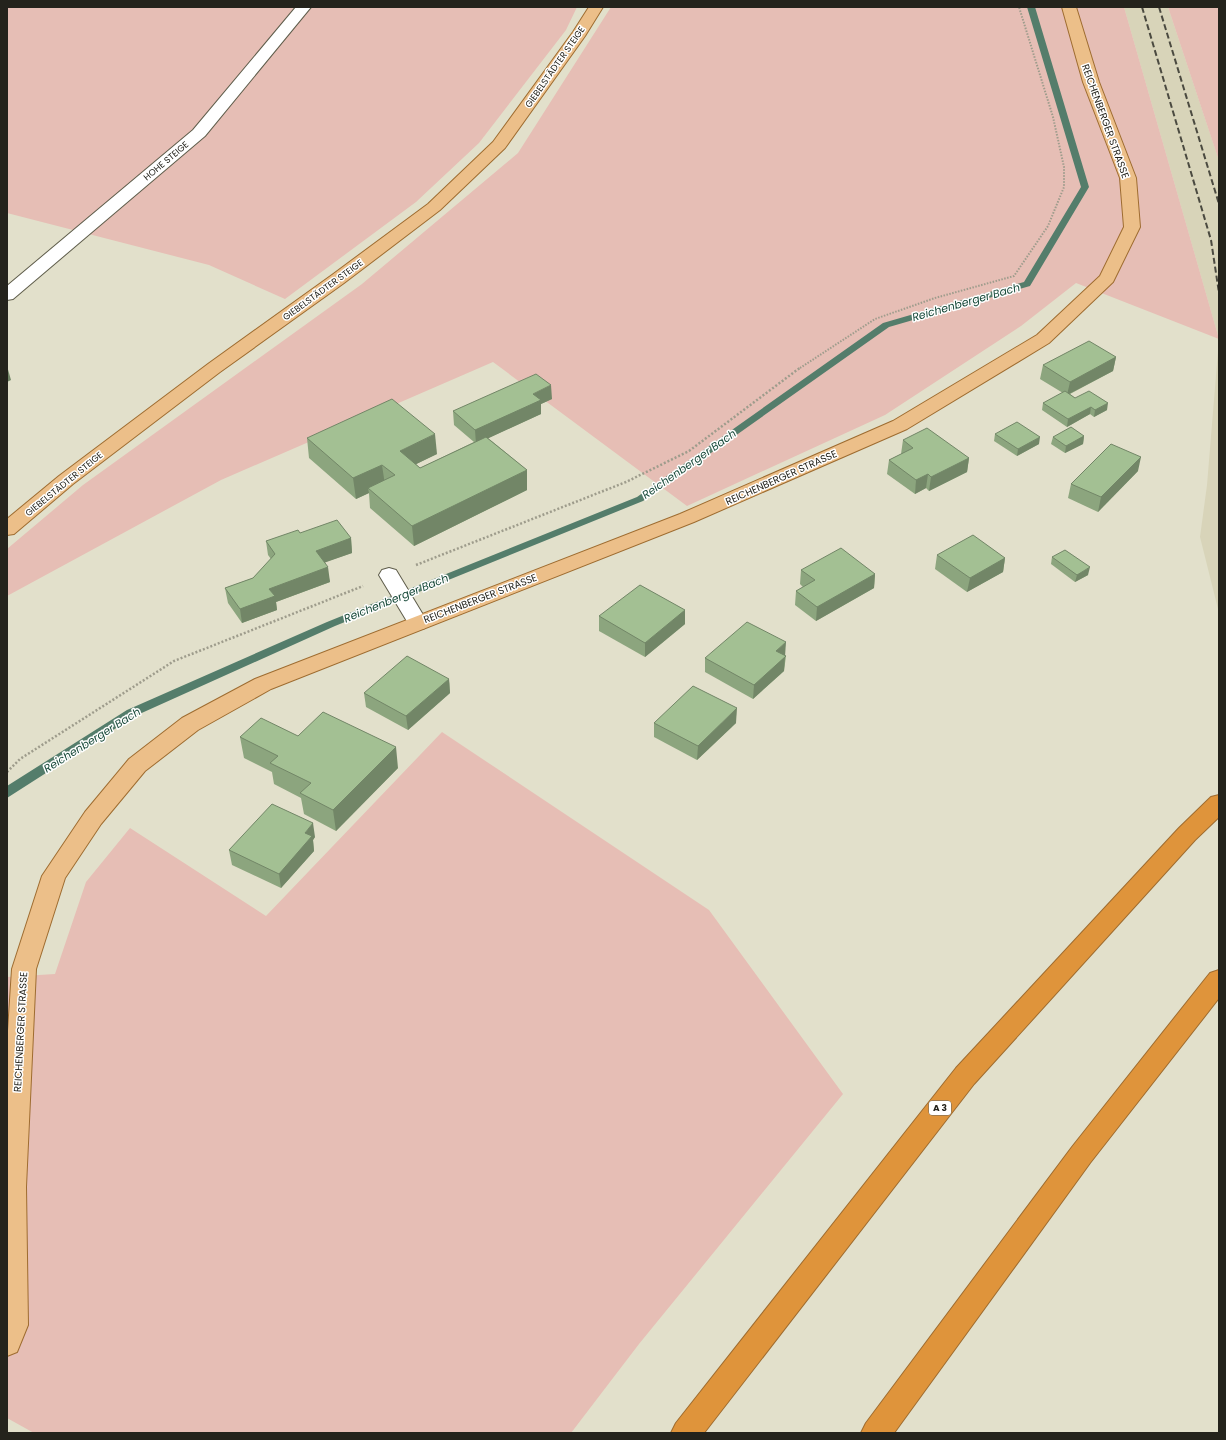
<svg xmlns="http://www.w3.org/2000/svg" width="1226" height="1440" viewBox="0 0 1226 1440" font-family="Poppins,sans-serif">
<rect width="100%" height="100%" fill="#e2e0cb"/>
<polygon fill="#d8d4b9" points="1124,7 1168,7 1219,161 1219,613 1200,537 1207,485 1219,339"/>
<g fill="#e6beb5">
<polygon points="7,7 577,7 566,30 479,143 416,202 285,299 209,265 7,213"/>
<polygon points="611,7 1124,7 1219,339 1076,283 1021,326 885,415 687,506 493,362 221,480 7,596 7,549 83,485 362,284 518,153"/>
<polygon points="1168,7 1219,7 1219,161"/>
<polygon points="442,732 709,910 843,1094 639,1344 571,1433 34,1433 7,1418 7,977 55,974 86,882 130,828 266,916"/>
</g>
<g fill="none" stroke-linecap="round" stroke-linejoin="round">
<polygon fill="#547d6b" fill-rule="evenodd" points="1027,7 1035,7 1089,187 1030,286 889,327 643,501 335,626 135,716 7,798 7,786 127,710 327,622 637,497 883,323 1024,282 1081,187"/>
<defs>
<g id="minor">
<polygon points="296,7 311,7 205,136 13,299 7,300 7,286 193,130"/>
<polygon points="389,568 396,570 399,575 428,623 425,628 418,630 411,628 408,623 379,575 382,570"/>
</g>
<g id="major">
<polygon points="589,7 603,7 585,36 505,148 440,210 344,283 220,372 73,484 14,534 7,535 7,519 59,476 208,364 332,275 428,204 493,142 573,32"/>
<polygon points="1062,7 1076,7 1099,82 1136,178 1140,227 1113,282 1049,343 907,429 694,522 271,689 198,730 145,771 101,824 65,878 36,969 26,1187 28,1325 17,1352 7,1356 7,1046 12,969 42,876 85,812 129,759 182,718 255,679 680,514 893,421 1037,335 1100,276 1124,227 1120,178 1083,82"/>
</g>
<g id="highway">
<polygon points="1219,795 1219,817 1195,840 974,1084 704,1433 671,1433 676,1423 956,1068 1179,828 1211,797"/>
<polygon points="1219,970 1219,998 1090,1163 894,1433 861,1433 866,1423 1072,1147 1210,973"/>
</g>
</defs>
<use href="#minor" stroke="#5f5d4b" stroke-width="2"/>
<use href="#major" stroke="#9e6c30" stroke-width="2"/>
<use href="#highway" stroke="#9e6c30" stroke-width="2"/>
<polyline stroke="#9e9c8c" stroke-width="2" stroke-dasharray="1.5 1.5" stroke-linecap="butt" points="800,368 875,319 935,298 1014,276 1048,226 1064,187 1064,167 1053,117 1019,7"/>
<g stroke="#9e9c8c" stroke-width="2.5" stroke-dasharray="2 2" stroke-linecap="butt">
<polyline points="416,565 626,482 689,451 801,367"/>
<polyline points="7,772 20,759 174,661 363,586"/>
</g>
<use href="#minor" fill="#fff" fill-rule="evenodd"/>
<use href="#major" fill="#ecbf89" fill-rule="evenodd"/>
<use href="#highway" fill="#df943b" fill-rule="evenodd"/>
<g stroke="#4b4a40" stroke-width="2" stroke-dasharray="6 3" stroke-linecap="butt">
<polyline points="1142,7 1211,240 1219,293"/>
<polyline points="1159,7 1219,204"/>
</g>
</g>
<g fill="#8ca57e">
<polygon points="1116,357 1113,371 1070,394 1075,398 1107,410 1094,417 1090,414 1067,427 1042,410 1043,403 1063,393 1040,379 1043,365"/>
<polygon points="552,399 541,404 541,414 488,438 527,470 527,490 414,546 370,508 369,493 356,499 309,458 307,438 437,454 416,464 420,468 474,442 454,425 453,411"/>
<polygon points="995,434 1039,444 1017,456 994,441"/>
<polygon points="1084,436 1083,444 1065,453 1051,444 1053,437"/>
<polygon points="903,440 969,458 967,472 929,491 926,488 915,494 887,474 889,460 901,454"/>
<polygon points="1138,471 1098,512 1068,498 1071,484"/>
<polygon points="300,533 351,538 352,553 325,562 330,582 276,602 277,610 242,623 228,603 225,588 253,578 271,559 268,555 266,541"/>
<polygon points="937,555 1005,558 1003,572 967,592 935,569"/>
<polygon points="1052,557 1088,575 1075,582 1051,564"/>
<polygon points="801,570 875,574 874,588 816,621 795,605 796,591 803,587 800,584"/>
<polygon points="685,610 685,624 645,657 599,631 599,616"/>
<polygon points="785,656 786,656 784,671 753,699 705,672 705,658"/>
<polygon points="449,679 450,693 408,730 366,707 364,693"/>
<polygon points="654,723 736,723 697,760 654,737"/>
<polygon points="298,736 398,768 336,831 304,814 301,798 274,784 272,772 244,758 240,737"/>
<polygon points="315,837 313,840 314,851 281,888 232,865 229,850"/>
</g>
<g fill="#728667">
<polygon points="1116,357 1113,371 1067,395 1070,382"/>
<polygon points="7,366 11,380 7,382"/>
<polygon points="551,385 552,399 541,404 541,414 476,444 475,430 533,394"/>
<polygon points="1108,403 1107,410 1094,417 1095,410"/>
<polygon points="1091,407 1090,414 1067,427 1068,419"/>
<polygon points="435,434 437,454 402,471 400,451"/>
<polygon points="1084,436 1083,444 1065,453 1066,446"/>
<polygon points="1040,437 1039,444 1017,456 1018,449"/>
<polygon points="1141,457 1138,471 1098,512 1101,497"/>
<polygon points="969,458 967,472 929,491 931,477"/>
<polygon points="382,465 385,485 368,488 369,493 356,499 353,478"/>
<polygon points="527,470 527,490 414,546 412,526"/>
<polygon points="928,474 926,488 915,494 916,480"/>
<polygon points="351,538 352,553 318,565 316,551"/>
<polygon points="1005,558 1003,572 967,592 970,578"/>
<polygon points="328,567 330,582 276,602 277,610 242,623 240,609 269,589"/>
<polygon points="1090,567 1088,575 1075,582 1077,575"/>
<polygon points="875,574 874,588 816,621 817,607"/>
<polygon points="685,610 685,624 645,657 645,643"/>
<polygon points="786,642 784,671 753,699 754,685 776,651"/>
<polygon points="449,679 450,693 408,730 406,716"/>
<polygon points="737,708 736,723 697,760 698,746"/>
<polygon points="396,747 398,768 336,831 333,810"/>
<polygon points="313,823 315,837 313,840 314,851 281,888 279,874 305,833"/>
</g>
<g fill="#a3c093" stroke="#728667">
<polygon points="1089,341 1116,357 1070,382 1043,365"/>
<polygon points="536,374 551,385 533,394 541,400 475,430 453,411"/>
<polygon points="1065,391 1075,398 1089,391 1108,403 1095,410 1091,407 1068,419 1043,403"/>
<polygon points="392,399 435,434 400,451 420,468 486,437 527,470 412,526 368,488 395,475 382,465 353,478 307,438"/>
<polygon points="1017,422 1040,437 1018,449 995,434"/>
<polygon points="1071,427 1084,436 1066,446 1053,437"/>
<polygon points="927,428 969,458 931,477 928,474 916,480 889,460 913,448 903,440"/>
<polygon points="1111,444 1141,457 1101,497 1071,484"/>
<polygon points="337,520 351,538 316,551 328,567 269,589 275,596 240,609 225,588 253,578 275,554 266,541 298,530 300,533"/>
<polygon points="973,535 1005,558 970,578 937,555"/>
<polygon points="841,548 875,574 817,607 796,591 815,580 801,570"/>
<polygon points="1065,550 1090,567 1077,575 1052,557"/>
<polygon points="640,585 685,610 645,643 599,616"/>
<polygon points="747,622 786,642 776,651 786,656 754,685 705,658"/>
<polygon points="407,656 449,679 406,716 364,693"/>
<polygon points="693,686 737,708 698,746 654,723"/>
<polygon points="323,712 396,747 333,810 300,793 311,783 270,763 278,756 240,737 261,718 298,736"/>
<polygon points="272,804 313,823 305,833 312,836 279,874 229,850"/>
</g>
<g text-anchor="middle" stroke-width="3" stroke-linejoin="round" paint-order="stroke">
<g font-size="9" fill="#24231c" stroke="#fff">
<text transform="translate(555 67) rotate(-55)" y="3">GIEBELSTÄDTER STEIGE</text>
<text transform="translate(166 161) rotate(-40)" y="3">HOHE STEIGE</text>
<text transform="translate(323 290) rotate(-36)" y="3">GIEBELSTÄDTER STEIGE</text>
<text transform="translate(64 484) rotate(-39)" y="3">GIEBELSTÄDTER STEIGE</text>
</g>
<rect fill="#fff" stroke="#666560" stroke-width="1" x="929" y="1101" width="22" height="14" rx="3"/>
<g font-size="9" font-weight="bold" fill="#24231c">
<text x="940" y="1111">A 3</text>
</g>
<g font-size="10" fill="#24231c" stroke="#fff">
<text transform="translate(1106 121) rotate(70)" y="4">REICHENBERGER STRASSE</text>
<text transform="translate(781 477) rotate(-24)" y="4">REICHENBERGER STRASSE</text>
<text transform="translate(480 598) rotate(-21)" y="4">REICHENBERGER STRASSE</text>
<text transform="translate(20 1032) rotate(-87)" y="4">REICHENBERGER STRASSE</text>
</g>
<g font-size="11" font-style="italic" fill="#184a3a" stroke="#fff">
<text transform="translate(966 302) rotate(-16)" y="4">Reichenberger Bach</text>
<text transform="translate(689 464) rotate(-35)" y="4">Reichenberger Bach</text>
<text transform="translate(396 598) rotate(-22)" y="4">Reichenberger Bach</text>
<text transform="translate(92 740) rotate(-32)" y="4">Reichenberger Bach</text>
</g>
</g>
<rect width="1226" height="1440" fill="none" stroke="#24231c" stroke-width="16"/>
</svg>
